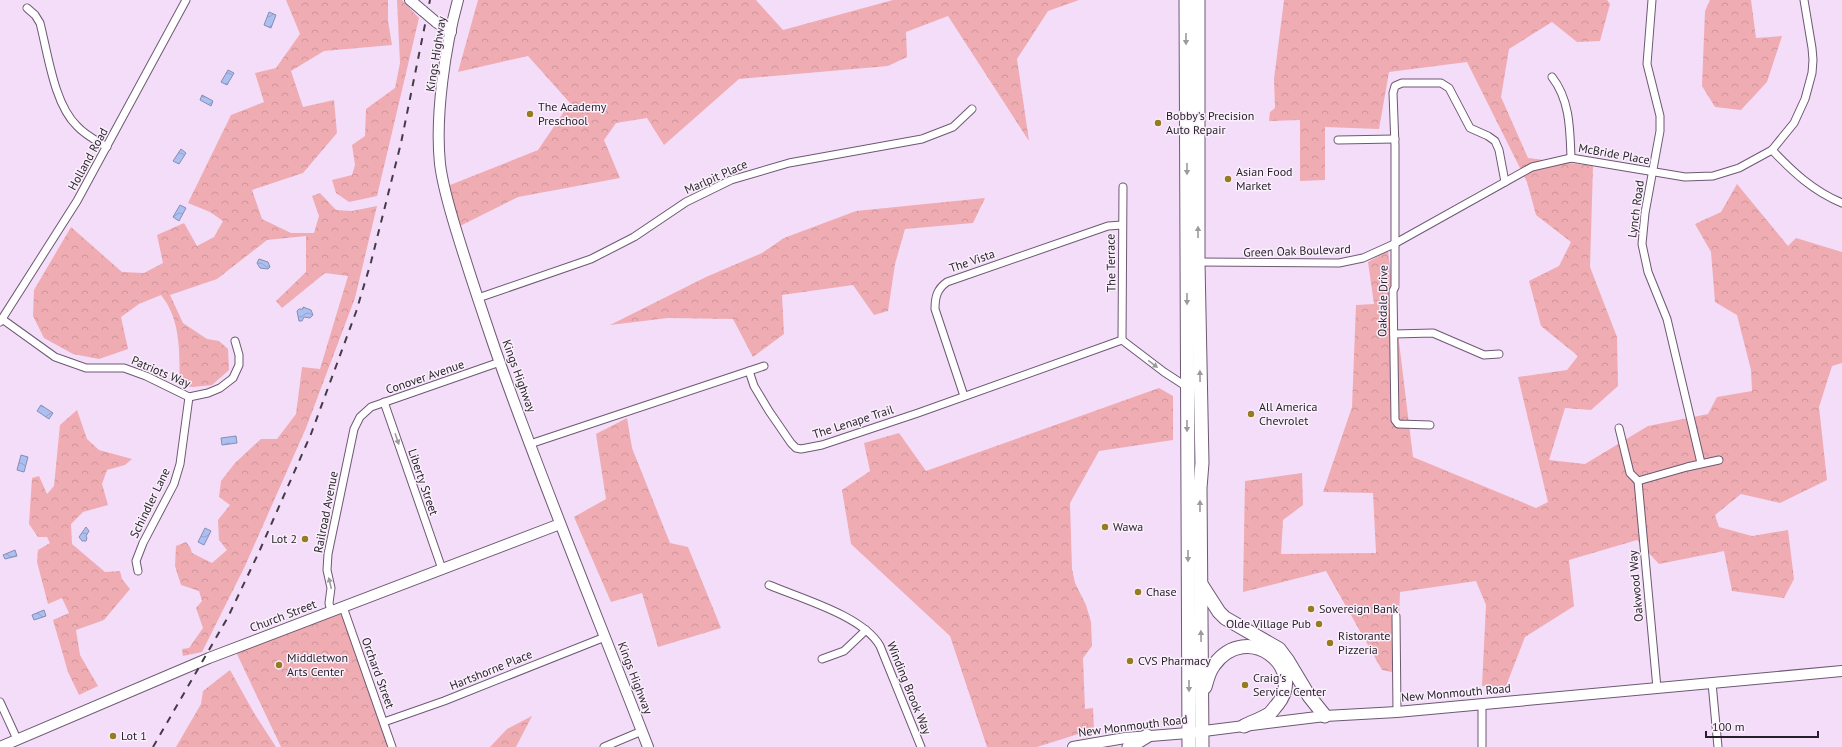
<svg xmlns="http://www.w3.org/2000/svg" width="1842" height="747" viewBox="0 0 1842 747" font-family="'PT Sans',sans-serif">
<defs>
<pattern id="forest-crowns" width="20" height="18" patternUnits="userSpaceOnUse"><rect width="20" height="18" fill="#efacb3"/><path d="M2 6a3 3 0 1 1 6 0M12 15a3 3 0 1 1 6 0" fill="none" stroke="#cd949a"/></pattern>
<pattern id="water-waves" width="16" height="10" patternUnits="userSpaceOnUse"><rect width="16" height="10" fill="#acbff0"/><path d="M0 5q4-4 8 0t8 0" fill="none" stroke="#94a4ce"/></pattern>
</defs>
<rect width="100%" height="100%" fill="#f4ddf9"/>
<g fill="url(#forest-crowns)">
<path d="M286,0H388V21L392,45L324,51L291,71L303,107L334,100L337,133L303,173L252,190L262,219L291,233H314L319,216L312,196L320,193L336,210L352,211L377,206L355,298L306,428L245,566L202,652L183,656L182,649L189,648L203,628L196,608L202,601L199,591L181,585L175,566L176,546L186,542L190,547L192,553L212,563L227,550L219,540L218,520L230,505L219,497L221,481L235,463L261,439H277L296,414L302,367L320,369L348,276L325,273L282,308L276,301L306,272V236L267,240L217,279L170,295L183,323L207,339L219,341L228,349L229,370L212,385L193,387L180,386C179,355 182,321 161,295L139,304L121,317L128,349L99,359L73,354L44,338L33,316L34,290L71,227L122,272L144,273L163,263L157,235L184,223L197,246L214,237L223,221L210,212L188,203L231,115L264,102L255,73L276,68L300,34Z"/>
<polygon points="397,0 402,0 419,18 377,196 349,202 336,193 332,180 352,175 355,165 352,145 365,136 366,109 395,88 400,63"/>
<polygon points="478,0 756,0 783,30 893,0 1079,0 1048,11 1017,59 1029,141 948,16 906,32 907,57 888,66 739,79 664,145 647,118 616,123 604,140 620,178 518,197 456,228 445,187 538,150 570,103 528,56 458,72"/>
<polygon points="1284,0 1607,0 1610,4 1600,41 1577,42 1552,22 1509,49 1501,97 1528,158 1593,166 1590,267 1617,337 1618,386 1591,410 1565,408 1549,460 1585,464 1648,426 1708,414 1717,397 1752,391 1751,370 1737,315 1715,302 1711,252 1695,224 1721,212 1737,184 1788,246 1796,238 1842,252 1842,363 1832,366 1819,407 1827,480 1780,503 1741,494 1715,515 1719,527 1752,536 1788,530 1794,579 1784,598 1732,591 1724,551 1659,564 1637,540 1569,560 1574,606 1525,637 1506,686 1482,686 1486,605 1476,581 1400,592 1397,673 1382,670 1326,571 1243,592 1245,481 1302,473 1303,505 1283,520 1281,554 1376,553 1373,493 1323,492 1352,407 1356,305 1374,304 1368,262 1388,251 1413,457 1536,508 1548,502 1518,377 1567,370 1578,356 1541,326 1529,281 1559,266 1571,242 1536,215 1527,182 1467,62 1389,72 1379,129 1325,127 1325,180 1300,181 1300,120 1269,121 1270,112 1275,108 1274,79"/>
<polygon points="1710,0 1751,0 1756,38 1782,36 1767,82 1741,110 1715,107 1702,86 1705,11"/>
<polygon points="985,198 973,223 905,229 895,264 888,311 874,315 853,285 782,295 784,334 753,357 733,319 668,318 610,325 706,277 762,253 784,238 856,211"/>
<polygon points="1159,388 1173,396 1173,440 1099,451 1070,503 1072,569 1075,583 1086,605 1091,622 1092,646 1083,658 1085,709 1093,708 1094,729 1037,747 987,747 950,636 851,544 842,490 870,471 864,443 899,433 926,471"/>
<polygon points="77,410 87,439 99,450 132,459 125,465 107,470 102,484 108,505 83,512 71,524 72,544 105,572 120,571 122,579 130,589 104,620 76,630 80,655 98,686 79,695 68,672 53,620 69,613 62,598 48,604 37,562 38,550 50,543 47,537 38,537 29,524 32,478 39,476 47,494 54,486 60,425"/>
<polygon points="627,418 632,448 670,543 688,547 721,628 658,647 642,593 611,602 574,517 606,499 596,434"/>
<polygon points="340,608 392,747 281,747 236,652"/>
<polygon points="230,670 254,713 276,747 176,747 201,704 203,691"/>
<polygon points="532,716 516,747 490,747 507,729"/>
</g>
<g fill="url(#water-waves)" stroke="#848fb4">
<polygon points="269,12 276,15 271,28 264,25"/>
<polygon points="228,70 234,73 227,85 221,82"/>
<polygon points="202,95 213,101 211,106 200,100"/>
<polygon points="181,149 186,153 179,164 173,161"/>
<polygon points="180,205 186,208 179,221 173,217"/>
<polygon points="259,259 268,262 270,267 268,269 260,268 257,263"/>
<polygon points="303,307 311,310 313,315 310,318 304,317 302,321 299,321 297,311 299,309 303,309"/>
<polygon points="41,405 53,413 49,419 37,411"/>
<polygon points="236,436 237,443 222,445 221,438"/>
<polygon points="21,455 28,457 24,472 17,470"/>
<polygon points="86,527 89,531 86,536 87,538 86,541 82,541 79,537"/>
<polygon points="205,528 211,531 204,545 198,542"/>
<polygon points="15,550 17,556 5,559 3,555"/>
<polygon points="44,610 46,616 34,620 32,615"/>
</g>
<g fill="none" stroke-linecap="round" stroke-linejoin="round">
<defs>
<g id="street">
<polyline points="1652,0 1647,64 1660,116 1660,131 1645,213 1642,244 1648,272 1667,319 1701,463"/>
<path d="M27,8L35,15L40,23C48,54 54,104 77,126C85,135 97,141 107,147"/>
<path d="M1552,77C1570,100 1570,129 1571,158"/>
<polyline points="1338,140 1395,139"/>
<path d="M1772,150C1793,172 1813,191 1842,203"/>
<polyline points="1198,262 1339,263 1363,258 1394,244 1532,167 1571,158 1685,177 1713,176 1739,168 1772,150 1794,123 1805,99 1812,73 1813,60 1812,48 1804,0"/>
<polyline points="478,298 591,259 634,237 686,202 731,180 789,163 922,139 953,127 972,109"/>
<polyline points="2,319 55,357 86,368 124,368 146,376 189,397 208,393 220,388 233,378 239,365 239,355 235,341"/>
<polyline points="0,322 77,201 186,0"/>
<polyline points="1394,334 1433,333 1484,355 1499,354"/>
<polyline points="1122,340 1123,187"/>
<polyline points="1122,340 1164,372 1187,387"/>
<polyline points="749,371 754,386 769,411 791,443 796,448 801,449 822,445 918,413 1122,340"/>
<path d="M964,396L935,309C935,297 937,289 947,282L1108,226L1122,225"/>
<polyline points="384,402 442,569"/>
<polyline points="1430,425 1398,424 1395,420 1393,291 1395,287 1395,146 1393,93 1395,86 1402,83 1441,83 1449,88 1470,128 1488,136 1495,141 1499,150 1505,182"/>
<polyline points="1619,428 1630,473 1638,481"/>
<polyline points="530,444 764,366"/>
<polyline points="1638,481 1657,688"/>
<polyline points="1638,481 1687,467 1719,460"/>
<polyline points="138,571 136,561 143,543 174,484 180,464 189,397"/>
<path d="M769,585C802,599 863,616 880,646L921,747"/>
<polyline points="343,607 392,747"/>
<polyline points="331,612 329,603 331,588 327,570 328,554 354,429 360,417 371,407 500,362"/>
<polyline points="1396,616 1397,712"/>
<polyline points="822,659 844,651 866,630"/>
<polyline points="1712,683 1718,747"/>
<polyline points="0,702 17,739"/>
<polyline points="1482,703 1482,747"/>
<polyline points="384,722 444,701 605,637"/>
<polyline points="604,747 642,731"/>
</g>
<g id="secondary">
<polyline points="410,0 423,11"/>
<path d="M458,0C445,47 435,116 440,164C443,188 450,210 457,233C469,272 482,311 495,349C542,483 597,615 648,747"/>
<polyline points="436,22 451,32"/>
<polyline points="0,747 209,658 560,524"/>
<polyline points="1073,747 1125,738 1188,733 1325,716 1397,712 1842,671"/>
</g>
<g id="highway">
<polyline points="1186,0 1189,747"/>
<polyline points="1198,0 1198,262 1202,463 1200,488 1202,747"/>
<polyline points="1201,584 1219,612 1225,618 1279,649 1288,661 1309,696 1325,716"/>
<path d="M1205,687C1207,680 1209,671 1214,665C1247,620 1308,667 1277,705C1274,708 1272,712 1269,714C1261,719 1252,722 1244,726"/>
<polyline points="1129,747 1147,736"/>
</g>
</defs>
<use href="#street" stroke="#6d5972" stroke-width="9"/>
<use href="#secondary" stroke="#6d5972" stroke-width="12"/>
<use href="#highway" stroke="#6d5972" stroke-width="15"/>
<use href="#street" stroke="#fff" stroke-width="7"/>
<use href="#secondary" stroke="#fff" stroke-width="10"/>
<use href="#highway" stroke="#fff" stroke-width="13"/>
<polyline stroke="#453a47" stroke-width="2" stroke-dasharray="7 7" stroke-linecap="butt" points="153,747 228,617 259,552 311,434 356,312 371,262 401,143 430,0"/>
<defs>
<polyline id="secondary-bridge" points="423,11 436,22"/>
</defs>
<use href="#secondary-bridge" stroke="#6d5972" stroke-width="12" stroke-linecap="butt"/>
<use href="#secondary-bridge" stroke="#fff" stroke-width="10"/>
</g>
<defs><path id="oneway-solid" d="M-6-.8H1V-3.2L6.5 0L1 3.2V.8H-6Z"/></defs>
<g fill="#9d9a9e">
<use href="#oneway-solid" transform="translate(1186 39) rotate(90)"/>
<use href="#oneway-solid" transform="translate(1187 169) rotate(90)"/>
<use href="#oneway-solid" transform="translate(1198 232) rotate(-90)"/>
<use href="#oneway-solid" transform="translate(1187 299) rotate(90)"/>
<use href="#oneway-solid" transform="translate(1153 364) rotate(37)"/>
<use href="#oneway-solid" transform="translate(1200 376) rotate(-91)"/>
<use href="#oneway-solid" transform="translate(1187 426) rotate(90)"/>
<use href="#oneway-solid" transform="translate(397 439) rotate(71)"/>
<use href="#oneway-solid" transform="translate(1200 506) rotate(-90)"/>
<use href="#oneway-solid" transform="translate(1188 556) rotate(90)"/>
<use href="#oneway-solid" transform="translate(330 583) rotate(-103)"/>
<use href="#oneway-solid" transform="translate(1201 636) rotate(-91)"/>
<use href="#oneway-solid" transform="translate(1189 686) rotate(90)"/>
</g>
<g fill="#967b23" stroke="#f9f0fb" stroke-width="1.5">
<circle cx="530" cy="114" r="4"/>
<circle cx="1158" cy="123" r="4"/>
<circle cx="1228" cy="179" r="4"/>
<circle cx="1251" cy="414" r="4"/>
<circle cx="1105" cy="527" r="4"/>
<circle cx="305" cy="539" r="4"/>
<circle cx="1138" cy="592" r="4"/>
<circle cx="1311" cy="609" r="4"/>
<circle cx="1319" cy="624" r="4"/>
<circle cx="1330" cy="643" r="4"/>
<circle cx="1130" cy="661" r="4"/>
<circle cx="279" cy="665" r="4"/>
<circle cx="1245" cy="685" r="4"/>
<circle cx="113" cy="736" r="4"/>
</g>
<g text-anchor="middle" stroke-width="3" stroke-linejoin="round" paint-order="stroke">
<g font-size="12" fill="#261e28" stroke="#f9f0fb">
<text transform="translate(436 54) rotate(-81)" y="4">Kings Highway</text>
<text transform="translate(1614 154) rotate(10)" y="4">McBride Place</text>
<text transform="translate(88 159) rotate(-61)" y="4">Holland Road</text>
<text transform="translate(716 177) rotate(-24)" y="4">Marlpit Place</text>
<text transform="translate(1636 209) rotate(-82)" y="4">Lynch Road</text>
<text transform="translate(1297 251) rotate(-2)" y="4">Green Oak Boulevard</text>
<text transform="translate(972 261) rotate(-19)" y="4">The Vista</text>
<text transform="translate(1111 263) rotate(-91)" y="4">The Terrace</text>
<text transform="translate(1383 301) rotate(-89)" y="4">Oakdale Drive</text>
<text transform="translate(161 372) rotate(23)" y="4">Patriots Way</text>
<text transform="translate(519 376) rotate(70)" y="4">Kings Highway</text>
<text transform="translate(425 377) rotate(-19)" y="4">Conover Avenue</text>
<text transform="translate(853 422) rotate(-18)" y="4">The Lenape Trail</text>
<text transform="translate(423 482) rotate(71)" y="4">Liberty Street</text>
<text transform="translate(150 503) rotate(-64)" y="4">Schindler Lane</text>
<text transform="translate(326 512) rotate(-79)" y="4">Railroad Avenue</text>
<text transform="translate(1636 586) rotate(-95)" y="4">Oakwood Way</text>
<text transform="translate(283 616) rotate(-21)" y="4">Church Street</text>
<text transform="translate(491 670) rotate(-22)" y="4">Hartshorne Place</text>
<text transform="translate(378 673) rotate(70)" y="4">Orchard Street</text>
<text transform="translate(635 678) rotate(69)" y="4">Kings Highway</text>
<text transform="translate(909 688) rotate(68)" y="4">Winding Brook Way</text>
<text transform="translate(1456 693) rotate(-5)" y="4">New Monmouth Road</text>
<text transform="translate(1133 726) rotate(-7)" y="4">New Monmouth Road</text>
</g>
<g font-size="12" fill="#261e28" stroke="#f9f0fb" text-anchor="start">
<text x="538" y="111">The Academy<tspan x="538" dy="14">Preschool</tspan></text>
<text x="1166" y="120">Bobby's Precision<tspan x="1166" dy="14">Auto Repair</tspan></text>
<text x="1236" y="176">Asian Food<tspan x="1236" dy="14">Market</tspan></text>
<text x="1259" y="411">All America<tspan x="1259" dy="14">Chevrolet</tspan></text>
<text x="1113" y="531">Wawa</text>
<text x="297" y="543" text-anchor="end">Lot 2</text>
<text x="1146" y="596">Chase</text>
<text x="1319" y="613">Sovereign Bank</text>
<text x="1311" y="628" text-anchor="end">Olde Village Pub</text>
<text x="1338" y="640">Ristorante<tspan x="1338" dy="14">Pizzeria</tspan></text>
<text x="287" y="662">Middletwon<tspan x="287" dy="14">Arts Center</tspan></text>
<text x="1138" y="665">CVS Pharmacy</text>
<text x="1253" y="682">Craig's<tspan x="1253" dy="14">Service Center</tspan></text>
<text x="121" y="740">Lot 1</text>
</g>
</g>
<path d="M1706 731v6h112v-6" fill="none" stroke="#261e28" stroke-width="2"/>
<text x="1712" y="731" font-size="12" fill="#261e28" stroke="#f9f0fb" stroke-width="3" paint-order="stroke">100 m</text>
</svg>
